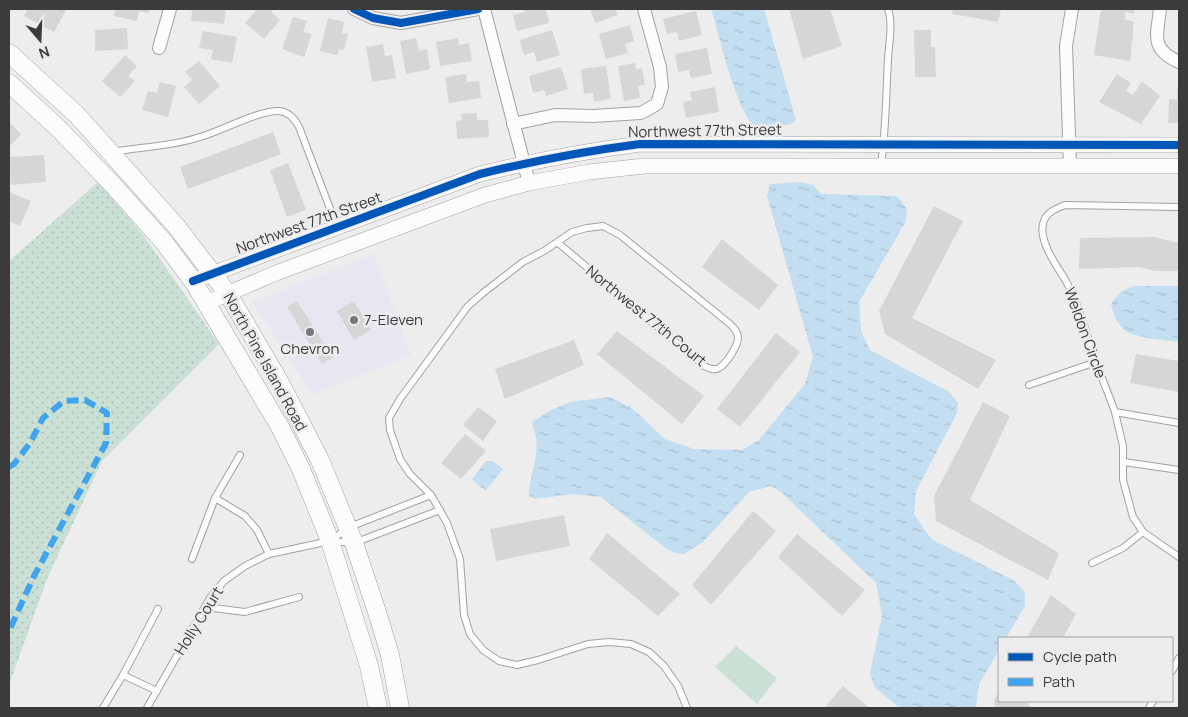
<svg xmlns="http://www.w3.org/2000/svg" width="1188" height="717" viewBox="0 0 1188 717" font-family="Manrope,sans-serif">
<defs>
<pattern id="grass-dots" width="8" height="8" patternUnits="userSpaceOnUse" patternTransform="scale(1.25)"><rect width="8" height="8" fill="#cbe0d5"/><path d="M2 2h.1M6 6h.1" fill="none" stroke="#afc1b8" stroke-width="1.8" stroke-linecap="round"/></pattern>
<pattern id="water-ripples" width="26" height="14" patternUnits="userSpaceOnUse" patternTransform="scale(1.25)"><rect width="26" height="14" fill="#c2def0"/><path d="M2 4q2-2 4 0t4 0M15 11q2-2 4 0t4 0" fill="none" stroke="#a8bfcf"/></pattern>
</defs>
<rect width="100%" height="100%" fill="#ededed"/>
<polygon fill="#e9e5f1" points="374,253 411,355 313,395 252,302"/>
<polygon fill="url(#grass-dots)" points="98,182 144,236 219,344 102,461 47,579 9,685 9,261"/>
<polygon fill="#cbe0d5" points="736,646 777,678 757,704 715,667"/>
<g fill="url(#water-ripples)">
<path d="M711,9H764L796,120L790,125L755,127C735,109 720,37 711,9Z"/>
<path d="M799,182L813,185L821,194L897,196L907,209L905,223L859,302L861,331L870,350L949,392L958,403L957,413L916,491L914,514L931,539L1013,580L1025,592V606L1006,638H999V650L979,684L976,708H900L875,688L870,674L882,615L876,583L781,492L771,486L749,492L703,542L684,554L674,553L664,547L601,497L572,494L535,499L529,496C529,477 539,458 536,438C536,433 533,428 532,422L551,410L570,402L610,397L632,408L665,439L694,449L742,450L759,440L805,384L813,357L767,196L770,184Z"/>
<path d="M1133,286H1179V342C1167,340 1137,338 1127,332C1118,326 1113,314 1111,304L1120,292Z"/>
<polygon points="486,461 493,461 503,469 485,491 472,479"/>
</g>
<g fill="#d6d6d7">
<polygon points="28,9 63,9 66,10 54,32 24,16"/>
<polygon points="115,9 150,9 148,13 139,11 137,21 114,16"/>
<polygon points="192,9 226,9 224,24 191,21"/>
<polygon points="257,9 274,9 271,12 280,20 264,39 245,23"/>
<polygon points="524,9 546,9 549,23 517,31 513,15 525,12"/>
<polygon points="590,9 615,9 618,15 595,23"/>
<polygon points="789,9 830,9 842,46 803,59"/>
<polygon points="953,9 1001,9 998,22 952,14"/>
<polygon points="1101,9 1135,9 1134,14 1125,12 1125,19 1134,22 1130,61 1094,55"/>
<polygon points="696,11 702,35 679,41 677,32 667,34 663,19"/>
<polygon points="293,17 307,21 303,32 312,34 304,57 282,49"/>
<polygon points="328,18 344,22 342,33 348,34 344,50 339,49 337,55 320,51"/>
<polygon points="630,25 634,41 625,44 628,53 606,59 599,34"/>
<polygon points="127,28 128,49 95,51 95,30"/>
<polygon points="552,30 560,55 537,62 534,52 524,55 520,40"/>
<polygon points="914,30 931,30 931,47 935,47 936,77 915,77"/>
<polygon points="203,31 237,37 232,63 211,59 213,50 199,48"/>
<polygon points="416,38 419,51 427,49 430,69 406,74 400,41"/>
<polygon points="458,38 459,45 469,43 472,61 440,66 436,42"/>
<polygon points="383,44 385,56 392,55 396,78 372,82 366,47"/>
<polygon points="707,48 712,74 691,78 689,70 678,72 675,54"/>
<polygon points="125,55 137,66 128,76 135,81 120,97 102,81"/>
<polygon points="199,61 220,86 199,104 184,87 192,80 185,72"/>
<polygon points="635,63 636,69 642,68 645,85 638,86 640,98 624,101 618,66"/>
<polygon points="606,66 611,99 594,102 593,93 584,94 581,69"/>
<polygon points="561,67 568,89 546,96 544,90 533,93 529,76"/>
<polygon points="466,74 467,82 479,81 481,98 449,103 445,77"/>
<polygon points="1117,74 1131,83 1126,91 1133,95 1142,81 1160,96 1141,124 1099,102"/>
<polygon points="160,82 176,86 168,117 142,110 148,91 157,93"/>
<polygon points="715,87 719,112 686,118 683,102 692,100 690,92"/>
<polygon points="1177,89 1179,89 1179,123 1168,123 1169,99 1177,100"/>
<polygon points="477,113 477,120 488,120 489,137 457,139 456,121 462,120 461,114"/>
<polygon points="9,122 21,134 9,147"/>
<polygon points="273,132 281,154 188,189 180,167"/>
<polygon points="44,155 46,182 11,185 9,157"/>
<polygon points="288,163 306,210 287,217 270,170"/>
<polygon points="9,192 31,201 20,226 9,221"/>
<polygon points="934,206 963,221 912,318 996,360 978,389 885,334 879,311"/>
<polygon points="1155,237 1173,242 1179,242 1179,271 1155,271 1139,267 1079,269 1080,238"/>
<polygon points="722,239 778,285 759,310 702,267"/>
<polygon points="297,301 333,358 322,364 287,307"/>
<polygon points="354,301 371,330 354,340 337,311"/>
<polygon points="617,331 704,396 682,424 597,354"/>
<polygon points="776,333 800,352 740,427 717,409"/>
<polygon points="574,340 584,365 505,399 495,369"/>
<polygon points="1136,354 1179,361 1179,392 1130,383"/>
<polygon points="983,402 1010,416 970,500 1059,553 1048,580 936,521 934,496"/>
<polygon points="478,407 497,421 483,441 463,425"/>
<polygon points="465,434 486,451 461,479 441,463"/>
<polygon points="753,511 776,531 711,605 692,585"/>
<polygon points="564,515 570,546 496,561 490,529"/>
<polygon points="607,533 680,594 658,616 589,559"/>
<polygon points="797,534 865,590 842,616 778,557"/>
<polygon points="1051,595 1076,614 1063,638 1027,638"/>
<polygon points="843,686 870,708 829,708 826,706"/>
<polygon points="999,690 999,701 1030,701 1028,705 1034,708 995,708 994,701"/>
</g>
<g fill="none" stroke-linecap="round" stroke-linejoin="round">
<defs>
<g id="service">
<path d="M112,152C142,147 174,146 203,136C223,130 260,110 279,111C289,112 295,119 299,127L337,227"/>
<path d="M881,165C886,130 886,95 888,59C889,43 893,24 888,9"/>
<path d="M1179,207L1065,205C1055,209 1045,213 1043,224C1039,240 1055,264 1063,276C1079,303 1086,333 1096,362C1102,379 1109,395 1115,412L1179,423"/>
<path d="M557,242L704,366C709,368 714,371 719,368C726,364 738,346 738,338C738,332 734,328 730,324L620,235L603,226L587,228L572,232L544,251L523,262L483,293L468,306L400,399L389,418L390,430L400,459L410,474L431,495L447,523L460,559L464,615L470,634L483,650L499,661L517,665L538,660L588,644L609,642L631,644L649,652L664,666L678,686L687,708"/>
<polyline points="1029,385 1096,362"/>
<polyline points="1115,412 1123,446 1123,480 1133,517 1143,532 1179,557"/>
<polyline points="1124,462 1179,470"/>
<polyline points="215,498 240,455"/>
<polyline points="332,540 347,528 431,495"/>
<polyline points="192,559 215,498 245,516 257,530 269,554"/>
<polyline points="1092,563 1123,548 1143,532"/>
<polyline points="205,607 245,612 299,597"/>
<polyline points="1172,671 1179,658"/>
<polyline points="123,675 158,609"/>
<polyline points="103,708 123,675 157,691"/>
<polyline points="147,708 210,598 224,581 245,566 269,554 330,541 354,543 440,510"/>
<polyline points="1149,708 1153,701"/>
</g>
<g id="minor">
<polyline points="354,9 373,18 401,23 478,9"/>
<polyline points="484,9 529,183"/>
<path d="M1160,9C1157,36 1150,49 1179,62"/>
<polyline points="159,48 170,9"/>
<polyline points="513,124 555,115 593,116 641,113 657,104 662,87 660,67 644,9"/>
<polyline points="1070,166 1066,46 1072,9"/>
</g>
<g id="tertiary">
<path d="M193,281L480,174C533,161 586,151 640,144L1179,145"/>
<polyline points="206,303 276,273 485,195 529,183 589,172 644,166 1179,166"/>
</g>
<g id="secondary">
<polyline points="9,53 77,115 177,227 228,294 279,381 320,460 354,543 378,615 390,655 400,708"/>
<polyline points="9,83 58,128 113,185 163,241 193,281 280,427 301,469 330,541 369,666 378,708"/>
</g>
</defs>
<use href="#service" stroke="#a2a2a2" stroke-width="8"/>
<use href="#minor" stroke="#a2a2a2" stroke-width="14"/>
<use href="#tertiary" stroke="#a2a2a2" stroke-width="16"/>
<use href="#secondary" stroke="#a2a2a2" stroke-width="19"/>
<use href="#service" stroke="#fcfcfc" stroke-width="6"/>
<use href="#minor" stroke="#fcfcfc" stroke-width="12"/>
<use href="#tertiary" stroke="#fcfcfc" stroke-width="15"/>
<use href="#secondary" stroke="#fcfcfc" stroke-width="18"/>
<polyline stroke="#3fa4ec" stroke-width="6" stroke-dasharray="12 6" stroke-linecap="butt" points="9,467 14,464 30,443 43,418 64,401 85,400 107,413 106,443 34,576 9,631"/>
<defs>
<g id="cycleway">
<polyline points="354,9 373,18 401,23 478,9"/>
<path d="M193,281L480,174C533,161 586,151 640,144L1179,145"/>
</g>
</defs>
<use href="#cycleway" stroke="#ececee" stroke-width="11"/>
<use href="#cycleway" stroke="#0057b8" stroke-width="8"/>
</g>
<g fill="#79797a" stroke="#ececee" stroke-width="2">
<circle cx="354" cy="320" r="5"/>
<circle cx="310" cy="332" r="5"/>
</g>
<g text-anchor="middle" stroke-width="5" stroke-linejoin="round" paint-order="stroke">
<g font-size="15" fill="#3b3b3c" stroke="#ececee">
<text transform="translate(705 131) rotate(-1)" y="5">Northwest 77th Street</text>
<text transform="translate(309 223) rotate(-20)" y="5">Northwest 77th Street</text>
<text transform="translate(646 316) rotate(39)" y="5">Northwest 77th Court</text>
<text transform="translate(1085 333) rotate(70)" y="5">Weldon Circle</text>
<text transform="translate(265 362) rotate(61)" y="5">North Pine Island Road</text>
<text transform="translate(199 621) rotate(-58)" y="5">Holly Court</text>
</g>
<g font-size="15" fill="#3b3b3c" stroke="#ececee" text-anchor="start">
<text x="364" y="325">7-Eleven</text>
<text x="310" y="354" text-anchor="middle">Chevron</text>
</g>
</g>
<rect width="1188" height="717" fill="none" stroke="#3b3b3c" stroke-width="20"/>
<rect x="998" y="637" width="175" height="65" fill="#ececee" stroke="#a5a5a7"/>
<rect x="1008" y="653" width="25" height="8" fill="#0057b8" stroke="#a5a5a7"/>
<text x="1043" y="662" font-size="15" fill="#3b3b3c">Cycle path</text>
<rect x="1008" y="678" width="25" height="8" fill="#3fa4ec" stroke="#a5a5a7"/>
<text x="1043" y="687" font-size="15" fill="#3b3b3c">Path</text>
<g transform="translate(40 40) rotate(161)" stroke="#ececee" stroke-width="4" paint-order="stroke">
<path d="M0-4L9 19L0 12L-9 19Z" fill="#3b3b3c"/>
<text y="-8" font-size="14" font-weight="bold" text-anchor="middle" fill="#3b3b3c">N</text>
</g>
</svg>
